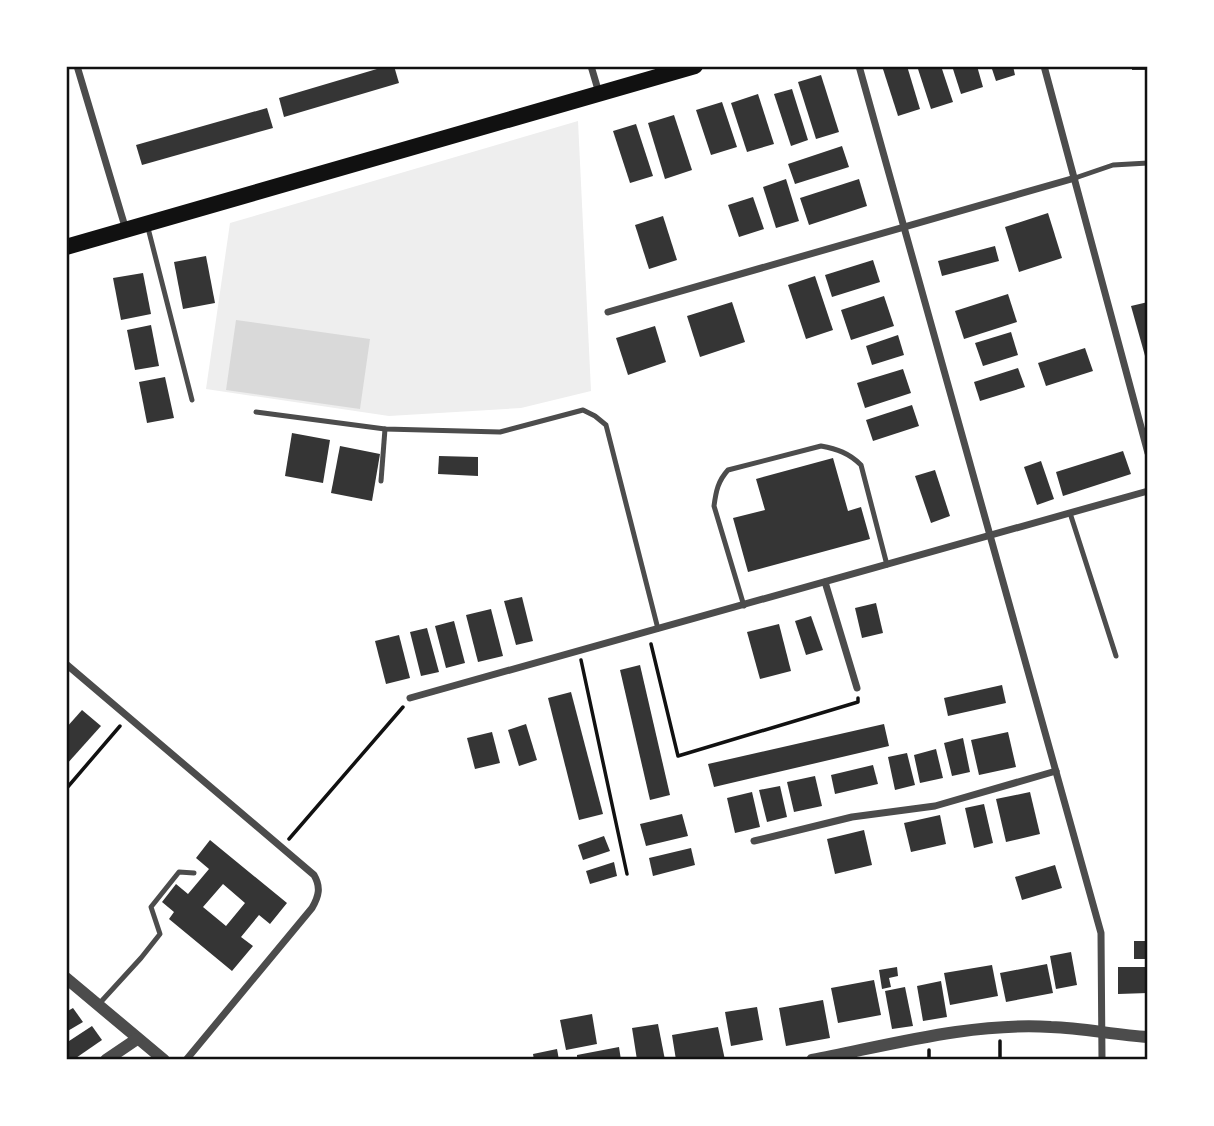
<svg xmlns="http://www.w3.org/2000/svg" width="1214" height="1126" viewBox="0 0 1214 1126" font-family="'PT Sans Narrow',sans-serif">
<rect width="100%" height="100%" fill="#fff"/>
<polygon fill="#eee" points="578,121 591,391 521,408 389,416 206,389 230,223"/>
<polygon fill="#d9d9d9" points="236,320 370,339 360,409 226,390"/>
<g fill="#353535" fill-rule="evenodd">
<polygon points="387,66 394,66 399,83 284,117 279,98"/>
<polygon points="882,66 907,66 920,109 898,116"/>
<polygon points="917,66 941,66 953,102 931,109"/>
<polygon points="952,66 977,66 983,87 961,94"/>
<polygon points="991,66 1013,66 1015,75 996,81"/>
<rect x="1132" y="66" width="16" height="4"/>
<polygon points="821,75 839,132 816,139 798,82"/>
<polygon points="792,89 808,140 791,146 774,94"/>
<polygon points="758,94 774,144 747,152 731,103"/>
<polygon points="722,102 737,147 711,155 696,110"/>
<polygon points="267,108 273,128 142,165 136,145"/>
<polygon points="674,115 692,170 665,179 648,123"/>
<polygon points="636,124 653,176 630,183 613,131"/>
<polygon points="842,146 849,167 795,184 788,164"/>
<polygon points="786,179 799,221 776,228 763,187"/>
<polygon points="859,179 867,206 809,225 800,198"/>
<polygon points="753,197 764,229 739,237 728,205"/>
<polygon points="1048,213 1062,258 1019,272 1005,227"/>
<polygon points="663,216 677,260 649,269 635,225"/>
<polygon points="995,246 999,261 942,276 938,261"/>
<polygon points="206,256 215,303 183,309 174,262"/>
<polygon points="873,260 880,282 832,297 825,275"/>
<polygon points="143,273 151,314 121,320 113,278"/>
<polygon points="815,276 833,330 806,339 788,285"/>
<polygon points="1008,294 1017,322 964,339 955,311"/>
<polygon points="884,296 894,326 851,340 841,310"/>
<polygon points="732,302 745,342 700,357 687,316"/>
<polygon points="1148,302 1148,363 1147,363 1131,306"/>
<polygon points="151,325 159,366 135,370 127,330"/>
<polygon points="655,326 666,362 628,375 616,338"/>
<polygon points="1011,332 1018,355 983,366 975,343"/>
<polygon points="898,335 904,355 872,365 866,346"/>
<polygon points="1085,348 1093,371 1046,386 1038,363"/>
<polygon points="1018,368 1025,387 980,401 974,382"/>
<polygon points="903,369 911,393 865,408 857,383"/>
<polygon points="165,377 174,418 147,423 139,382"/>
<polygon points="912,405 919,426 873,441 866,420"/>
<polygon points="292,433 330,440 323,483 285,476"/>
<polygon points="340,446 380,454 372,501 331,493"/>
<polygon points="1123,451 1131,474 1063,496 1056,472"/>
<polygon points="439,456 478,457 478,476 438,474"/>
<polygon points="833,458 848,511 861,507 870,539 748,572 733,518 765,510 756,479"/>
<polygon points="1041,461 1054,499 1037,505 1024,467"/>
<polygon points="935,470 950,516 931,523 915,476"/>
<polygon points="522,597 533,641 516,645 504,601"/>
<polygon points="876,603 883,633 862,638 855,608"/>
<polygon points="491,609 503,656 478,662 466,615"/>
<polygon points="811,616 823,650 806,655 795,621"/>
<polygon points="454,621 465,663 446,668 435,626"/>
<polygon points="779,624 791,671 760,679 747,632"/>
<polygon points="427,628 439,672 421,676 410,632"/>
<polygon points="399,635 410,678 386,684 375,641"/>
<polygon points="640,665 670,795 650,800 620,670"/>
<polygon points="1002,685 1006,703 948,716 944,698"/>
<polygon points="571,692 603,814 579,820 548,698"/>
<polygon points="82,710 101,726 66,765 66,728"/>
<polygon points="526,724 537,760 519,766 508,730"/>
<polygon points="884,724 889,746 714,787 708,764"/>
<polygon points="492,732 500,763 475,769 467,738"/>
<polygon points="1008,732 1016,767 979,775 971,740"/>
<polygon points="963,738 970,772 952,776 944,743"/>
<polygon points="936,749 943,778 920,783 914,755"/>
<polygon points="907,753 915,785 895,790 888,757"/>
<polygon points="873,765 878,784 835,794 831,775"/>
<polygon points="815,776 822,806 794,812 787,782"/>
<polygon points="780,786 787,817 767,822 759,790"/>
<polygon points="752,792 760,827 735,833 727,798"/>
<polygon points="1030,792 1040,834 1006,842 996,799"/>
<polygon points="984,804 993,843 974,848 965,808"/>
<polygon points="682,814 688,836 646,846 640,824"/>
<polygon points="940,815 946,844 911,852 904,823"/>
<polygon points="864,830 872,865 835,874 827,839"/>
<polygon points="604,836 610,851 583,860 578,845"/>
<path d="M210,840L287,903L270,924L259,915L241,937L253,946L232,971L169,919L174,912L162,902L176,884L188,894L209,869L196,858ZM223,884L245,903L226,926L203,907Z"/>
<polygon points="691,848 695,865 653,876 649,858"/>
<polygon points="614,862 617,876 590,884 586,871"/>
<polygon points="1055,865 1062,888 1022,900 1015,877"/>
<rect x="1134" y="941" width="14" height="18"/>
<polygon points="1071,952 1077,985 1056,989 1050,956"/>
<polygon points="1047,964 1053,993 1006,1002 1000,973"/>
<polygon points="992,965 998,996 950,1005 944,973"/>
<polygon points="897,967 898,976 889,978 891,987 882,989 879,970"/>
<polygon points="1118,967 1148,967 1148,993 1118,994"/>
<polygon points="874,980 881,1015 838,1023 831,988"/>
<polygon points="941,981 947,1017 923,1021 917,986"/>
<polygon points="905,987 913,1026 892,1029 885,991"/>
<polygon points="823,1000 830,1038 786,1046 779,1008"/>
<polygon points="757,1007 763,1040 731,1046 725,1012"/>
<polygon points="73,1008 83,1022 66,1032 66,1012"/>
<polygon points="592,1014 597,1044 566,1050 560,1020"/>
<polygon points="658,1024 665,1060 637,1060 632,1028"/>
<polygon points="92,1026 102,1040 73,1060 66,1060 66,1043"/>
<polygon points="718,1027 725,1060 676,1060 672,1035"/>
<polygon points="619,1047 621,1060 577,1060 577,1055"/>
<polygon points="557,1049 559,1060 534,1060 533,1054"/>
</g>
<g fill="none" stroke-linecap="round" stroke-linejoin="round">
<g stroke="#111" stroke-width="3.5">
<polyline points="651,644 678,756 858,702 858,698"/>
<polyline points="581,660 627,874"/>
<polyline points="66,789 120,726"/>
<polyline points="289,839 403,707"/>
<polyline points="1000,1041 1000,1060"/>
<polyline points="929,1060 929,1050"/>
</g>
<g stroke="#4c4c4c" stroke-width="5">
<polyline points="1075,178 1113,165 1148,163"/>
<polyline points="148,228 192,400"/>
<polyline points="256,412 385,429 500,432 583,410 595,416 606,425 658,629"/>
<polyline points="381,481 385,429"/>
<polyline points="1070,513 1116,656"/>
<path d="M744,606L714,506C716,491 718,481 728,470L821,446C837,449 849,453 861,465L887,565"/>
<polyline points="98,1005 141,958 160,934 151,907 179,872 194,873"/>
</g>
<g stroke="#4c4c4c" stroke-width="7">
<polyline points="77,66 126,230"/>
<polyline points="591,66 599,93"/>
<polyline points="859,66 1101,933 1102,1060"/>
<polyline points="1044,66 1148,453"/>
<polyline points="608,312 1075,178"/>
<polyline points="825,582 857,688"/>
<path d="M66,664L314,875C321,887 319,896 312,908L186,1060"/>
<polyline points="410,698 1148,491"/>
<polyline points="754,841 852,817 935,806 1056,771"/>
</g>
<g stroke="#4c4c4c" stroke-width="12">
<polyline points="66,978 164,1060"/>
<polyline points="106,1060 137,1039"/>
<path d="M812,1060C890,1045 972,1022 1051,1027C1083,1028 1115,1035 1148,1037"/>
</g>
<polyline stroke="#111" stroke-width="16" points="66,247 695,66"/>
</g>
<rect width="1214" height="1126" fill="none" stroke="#ffffff" stroke-width="136"/>
<rect x="68" y="68" width="1078" height="990" fill="none" stroke="#111" stroke-width="2.5"/>
</svg>
